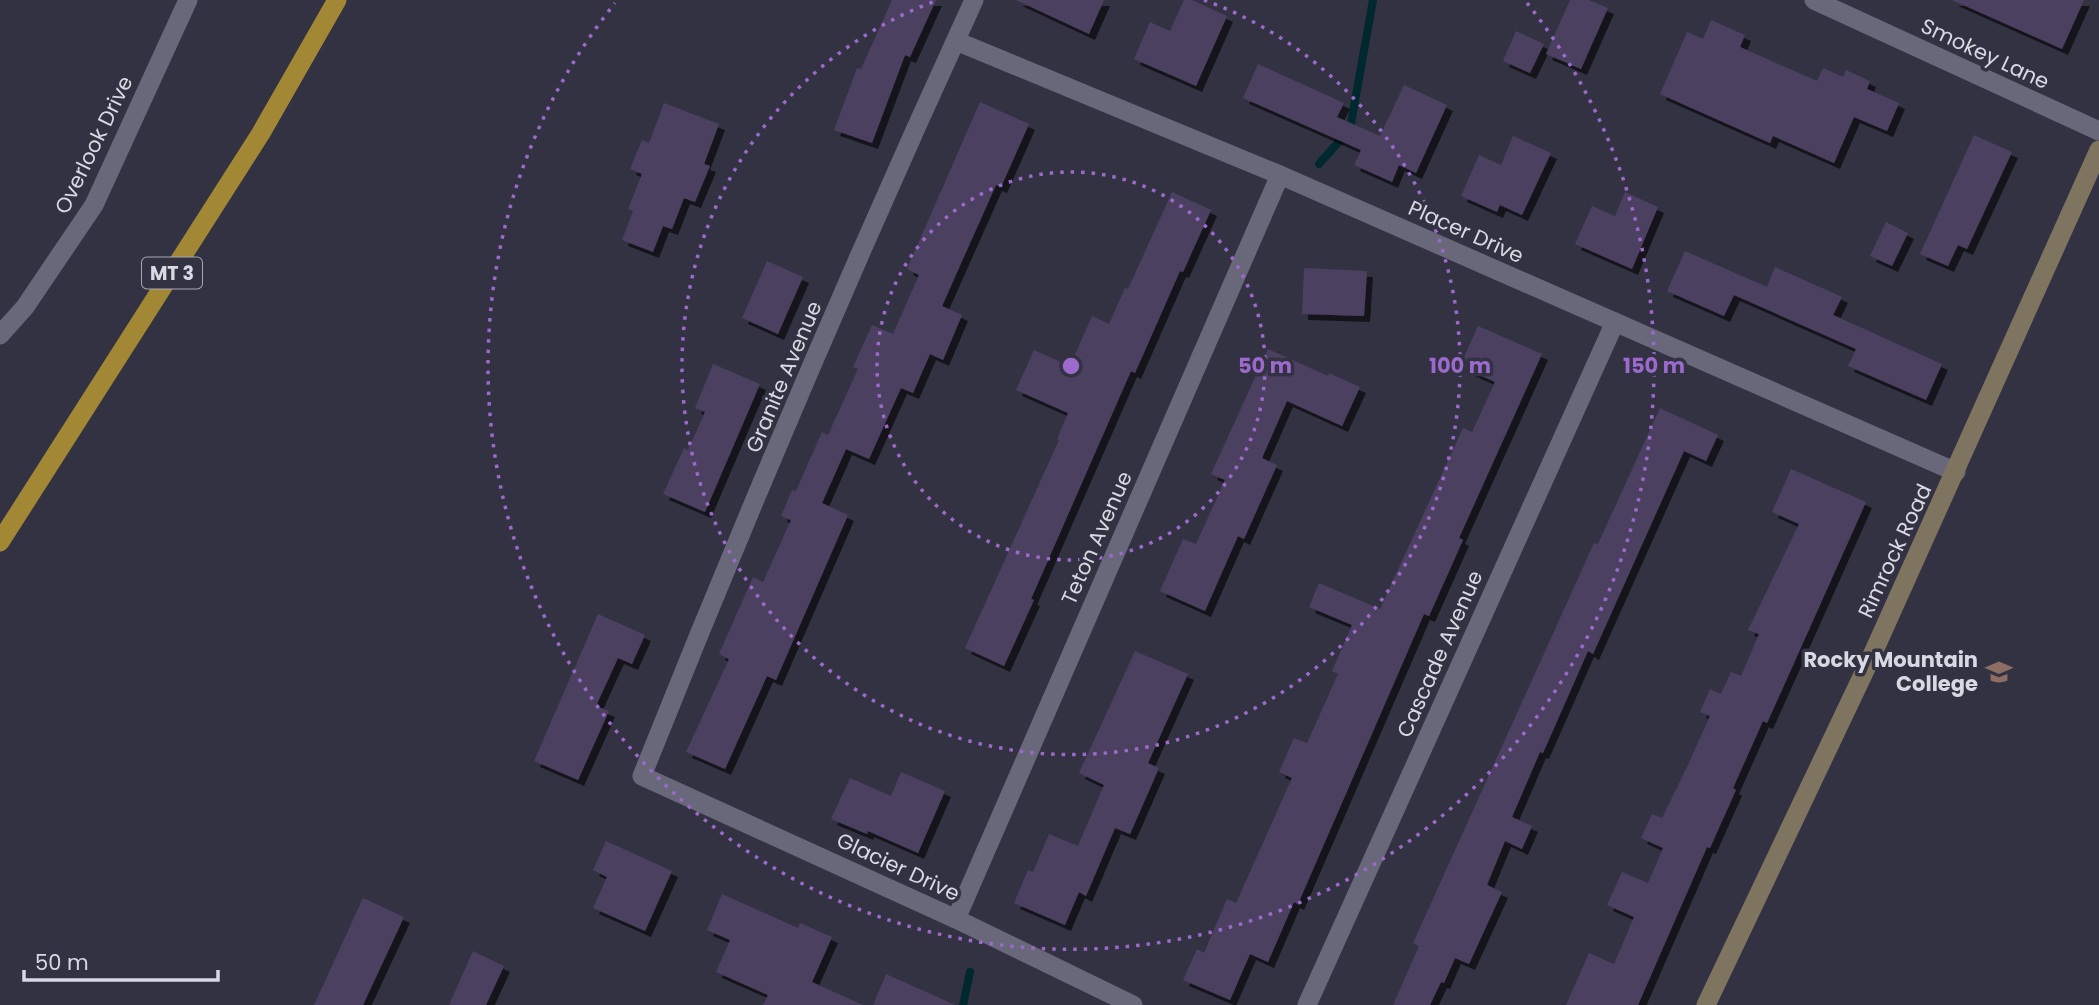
<svg xmlns="http://www.w3.org/2000/svg" width="2099" height="1005" viewBox="0 0 2099 1005" font-family="Poppins,sans-serif">
<defs>
<filter id="shadow"><feDropShadow dx="6" dy="6" stdDeviation="0" flood-color="#0009"/></filter>
</defs>
<rect width="100%" height="100%" fill="#323242"/>
<g fill="none" stroke-linecap="round" stroke-linejoin="round">
<g stroke="#00292f" stroke-width="8">
<polyline points="1319,164 1350,129 1373,0"/>
<polyline points="963,1005 970,972"/>
</g>
</g>
<g fill="#4b4061" filter="url(#shadow)">
<polygon points="892,0 936,0 910,57 905,55 872,143 834,130 857,68 861,69"/>
<polygon points="1016,0 1104,0 1089,34"/>
<polygon points="1184,0 1192,0 1227,16 1196,86 1134,59 1150,22 1170,31"/>
<polygon points="1570,0 1589,0 1608,8 1581,69 1546,54"/>
<polygon points="1952,0 2084,0 2062,49"/>
<polygon points="1711,20 1745,35 1740,47 1817,81 1823,68 1843,77 1846,70 1870,81 1867,89 1899,103 1887,131 1854,117 1834,163 1773,136 1770,143 1660,94 1687,32 1703,39"/>
<polygon points="1516,31 1544,44 1530,73 1503,61"/>
<polygon points="1258,64 1344,103 1337,117 1380,136 1404,85 1447,105 1416,173 1399,165 1392,182 1354,165 1361,150 1243,98"/>
<polygon points="980,102 1029,124 1001,187 996,185 942,306 962,315 943,360 930,354 913,393 901,388 869,459 846,449 822,503 848,515 776,680 767,676 725,769 686,752 729,659 719,654 753,577 763,582 791,520 781,516 792,490 796,491 822,432 828,435 858,369 853,367 872,325 893,334 919,275 907,269"/>
<polygon points="664,103 719,124 704,164 710,166 695,202 684,198 672,229 663,226 653,252 622,240 633,211 628,209 642,174 630,169 642,140 649,143"/>
<polygon points="1974,135 2012,152 1967,249 1958,245 1948,266 1920,254"/>
<polygon points="1513,136 1551,153 1522,215 1500,205 1497,212 1461,196 1479,155 1501,165"/>
<polygon points="1172,192 1211,210 1183,272 1180,271 1135,373 1131,371 1031,599 1034,600 1004,666 965,648 1059,440 1057,439 1068,413 1016,390 1034,350 1070,366 1092,316 1109,324 1125,288 1128,289"/>
<polygon points="1625,192 1658,207 1632,269 1575,244 1592,206 1615,216"/>
<polygon points="1886,222 1908,233 1892,266 1870,256"/>
<polygon points="1685,251 1767,287 1775,267 1842,297 1833,315 1942,364 1926,400 1848,366 1856,349 1734,295 1724,316 1667,291"/>
<polygon points="767,261 803,277 778,334 742,318"/>
<polygon points="1304,268 1367,271 1364,316 1302,314"/>
<polygon points="1478,326 1542,354 1459,538 1463,540 1429,616 1424,614 1298,904 1294,902 1268,962 1250,954 1230,1000 1183,980 1197,949 1204,953 1227,899 1236,903 1292,778 1279,772 1294,738 1307,743 1338,674 1332,671 1352,625 1309,607 1319,583 1380,609 1463,428 1472,432 1495,382 1460,366"/>
<polygon points="1268,349 1328,376 1329,373 1360,387 1342,426 1287,401 1262,458 1277,465 1244,539 1238,536 1205,611 1160,591 1183,539 1196,544 1225,480 1211,474"/>
<polygon points="713,364 760,384 705,512 663,494 684,448 688,450 705,412 695,408"/>
<polygon points="1660,408 1718,435 1706,461 1684,451 1593,654 1588,651 1543,753 1540,752 1512,817 1532,826 1522,849 1505,841 1487,885 1502,892 1469,964 1455,958 1444,983 1441,982 1430,1005 1393,1005 1419,946 1413,943 1594,543 1598,544"/>
<polygon points="1791,469 1866,502 1790,672 1767,723 1763,721 1733,788 1736,790 1710,848 1707,847 1638,1005 1566,1005 1589,953 1614,964 1634,917 1607,905 1622,872 1648,883 1663,848 1641,838 1652,814 1662,818 1687,767 1710,716 1700,712 1710,689 1721,694 1731,672 1741,676 1759,634 1748,630 1799,524 1772,512"/>
<polygon points="598,614 645,635 632,664 618,658 596,706 609,711 578,780 534,761"/>
<polygon points="1135,651 1188,674 1148,763 1159,768 1130,834 1115,828 1086,896 1079,892 1065,925 1014,903 1028,870 1033,872 1049,834 1078,846 1104,785 1079,773"/>
<polygon points="901,772 945,791 918,853 868,831 867,834 831,819 850,778 891,796"/>
<polygon points="606,841 672,871 645,931 593,908 607,877 593,870"/>
<polygon points="722,894 798,928 800,923 832,937 812,982 863,1005 763,1005 768,995 716,972 730,940 707,930"/>
<polygon points="363,898 404,917 363,1005 314,1005"/>
<polygon points="473,951 504,966 486,1005 449,1005"/>
<polygon points="886,974 955,1005 873,1005"/>
</g>
<g fill="none" stroke-linecap="round" stroke-linejoin="round">
<g stroke="#68687a" stroke-width="19">
<path d="M974,0C857,255 746,515 642,776L956,919L1133,1005"/>
<polyline points="1814,0 2099,131"/>
<polyline points="956,41 1280,175 1956,472"/>
<polyline points="0,335 25,307 94,205 188,0"/>
<polyline points="956,919 1280,175"/>
<polyline points="1307,1005 1615,322"/>
</g>
<polyline stroke="#7e7460" stroke-width="19" points="1706,1005 1869,662 2099,150"/>
<polyline stroke="#a28835" stroke-width="19" points="0,542 261,133 337,0"/>
</g>
<g fill="none" stroke="#9c69cc" stroke-width="3.5" stroke-dasharray="3.5 7">
<circle cx="1071" cy="366" r="194"/>
<path d="M1204 0A389 389 0 1 1 938 0"/>
<path d="M1527 3A583 583 0 1 1 615 3"/>
</g>
<defs>
<symbol id="university-bare" viewBox="-9 -9 18 18"><path d="M0-5L7-2L0 1L-7-2ZM-4 1L0 2.5L4 1V4Q0 6-4 4Z" fill="#8d6e63" stroke="#323242" stroke-width="2.5" paint-order="stroke"/></symbol>
</defs>
<g fill-rule="evenodd">
<use href="#university-bare" x="1980" y="653" width="38" height="38"/>
</g>
<g text-anchor="middle" stroke-width="7" stroke-linejoin="round" paint-order="stroke">
<rect fill="#323242" stroke="#a7a7b3" stroke-width="2" x="142" y="257.5" width="60" height="31" rx="5"/>
<g font-size="19" font-weight="bold" fill="#d9d9e3">
<text x="172" y="280">MT 3</text>
</g>
<g font-size="21" fill="#d9d9e3" stroke="#323242">
<text transform="translate(1985 54) rotate(25)" y="7">Smokey Lane</text>
<text transform="translate(94 145) rotate(-64)" y="7">Overlook Drive</text>
<text transform="translate(1466 232) rotate(24)" y="7">Placer Drive</text>
<text transform="translate(784 377) rotate(-67)" y="7">Granite Avenue</text>
<text transform="translate(1097 538) rotate(-66)" y="7">Teton Avenue</text>
<text transform="translate(1895 551) rotate(-65)" y="7">Rimrock Road</text>
<text transform="translate(1440 654) rotate(-66)" y="7">Cascade Avenue</text>
<text transform="translate(898 867) rotate(25)" y="7">Glacier Drive</text>
</g>
<g font-size="21" font-weight="bold" fill="#d9d9e3" stroke="#323242" text-anchor="end">
<text x="1978" y="667">Rocky Mountain<tspan x="1978" dy="24">College</tspan></text>
</g>
</g>
<circle cx="1071" cy="366" r="10" fill="#9c69cc" stroke="#323242" stroke-width="3.5"/>
<g font-size="21" text-anchor="middle" font-weight="bold" fill="#9c69cc" stroke="#323242" stroke-width="7" stroke-linejoin="round" paint-order="stroke">
<text x="1265" y="373">50 m</text>
<text x="1460" y="373">100 m</text>
<text x="1654" y="373">150 m</text>
</g>
<path d="M24 970v10h194v-10" fill="none" stroke="#d9d9e3" stroke-width="3.5"/>
<text x="35" y="970" font-size="21" fill="#d9d9e3" stroke="#323242" stroke-width="5" paint-order="stroke">50 m</text>
</svg>
